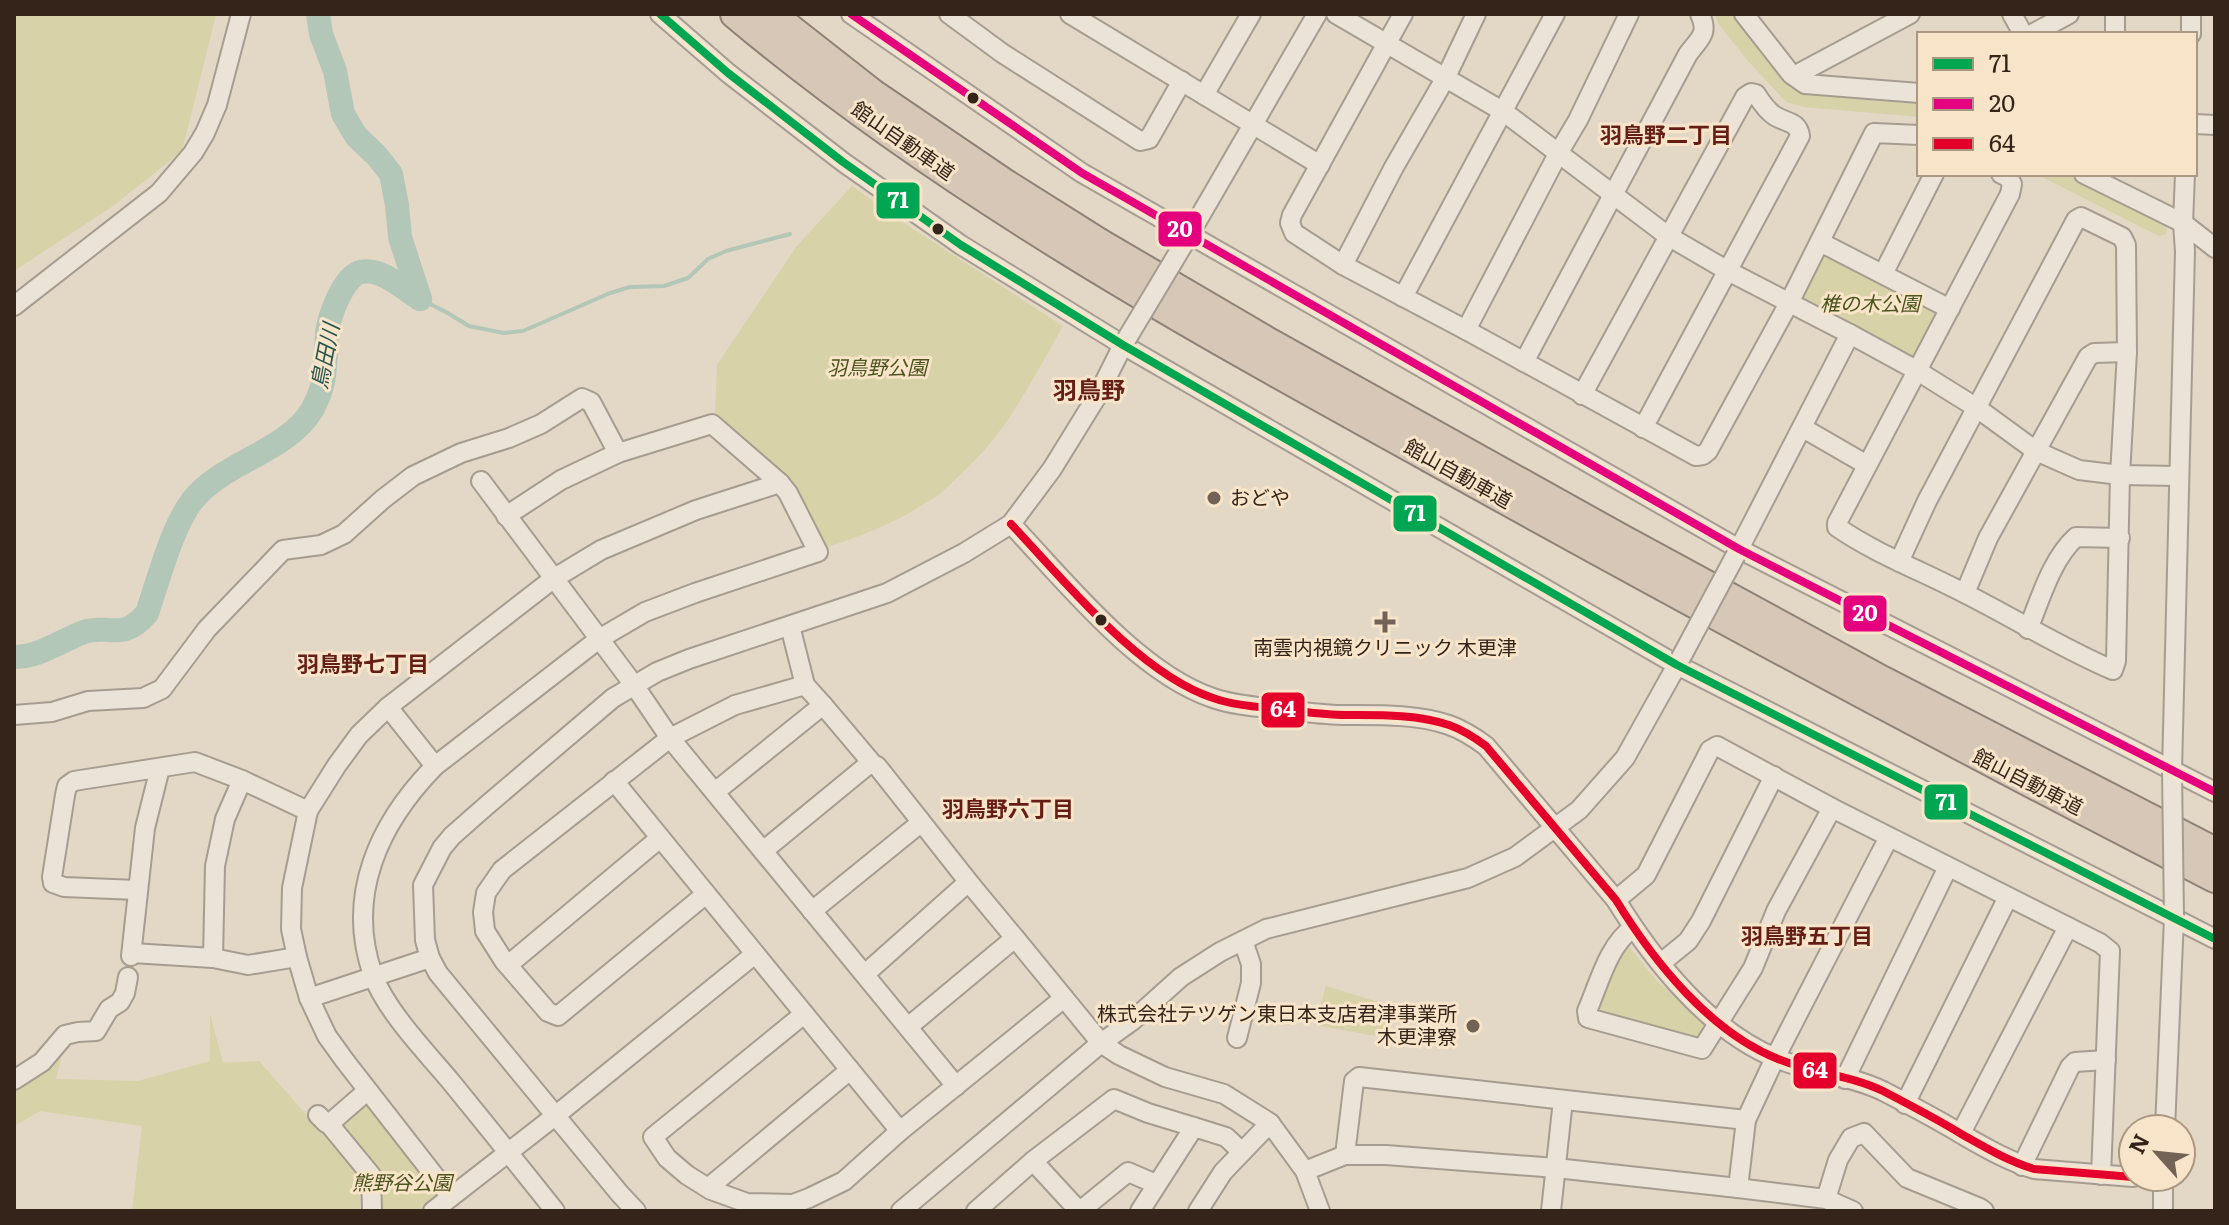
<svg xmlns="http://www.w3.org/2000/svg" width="2229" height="1225" viewBox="0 0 2229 1225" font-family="Literata,'Noto Sans JP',serif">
<rect width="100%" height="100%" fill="#e3d7c6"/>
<g fill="#d7d2a7">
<polygon points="14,14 216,14 182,151 113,206 14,271"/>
<polygon points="1715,14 1732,14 1785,79 1799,92 1919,103 1919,117 1804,107 1786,102 1748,61 1718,23"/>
<polygon points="2036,174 2066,174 2157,221 2167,228 2166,234 2159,236"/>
<path d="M852,186L901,221L1063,326C1041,364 1020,406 992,441C977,460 958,476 941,493C937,497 930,500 925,503C894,524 860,536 825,548L715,416L717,365L797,246Z"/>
<polygon points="1824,252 1940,309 1917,357 1912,358 1800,299"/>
<polygon points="1624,941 1658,982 1715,1026 1701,1047 1592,1016"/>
<polygon points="1326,986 1394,1007 1387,1038 1315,1025"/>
<polygon points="210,1014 223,1063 259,1061 360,1176 360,1211 132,1211 142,1126 40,1111 14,1126 14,1070 64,1046 56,1079 138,1081 210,1061"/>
<polygon points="363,1103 370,1104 444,1195 424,1211 376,1211 341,1129 341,1122"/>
</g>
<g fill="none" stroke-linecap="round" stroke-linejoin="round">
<polyline stroke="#b3c7b9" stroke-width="4" points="420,299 446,312 469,326 504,333 523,331 610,293 630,287 664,286 688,278 708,259 726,251 790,234"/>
<g stroke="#b3c7b9" stroke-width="24">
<polyline points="318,14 321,34 335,71 343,114 356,136 377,156 391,174 397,205 400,237 420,299"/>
<path d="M14,657C40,657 60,641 84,632C109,624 123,642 147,613C158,581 172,527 192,501C221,463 288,451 312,410C317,401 321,391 323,382C326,365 326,350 327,333C329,317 343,276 361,272C381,267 405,290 420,299"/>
</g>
<defs>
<g id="minor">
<polyline points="660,14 728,73 843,162 961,245 1123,345 1677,665 2215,939"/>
<polyline points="851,14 1082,173 1739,549 2215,792"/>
<polyline points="949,14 1002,53 1140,141 1149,139 1182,81"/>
<polyline points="1070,14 1320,165"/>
<polyline points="1336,14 1504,112 1668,236 1728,271 1850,334 1916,370 1977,408 2036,451 2079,470 2120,475 2179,476"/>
<polyline points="1403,14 1292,215 1290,223 1294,233 1343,265 1466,330 1696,456 1703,455 1708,451 1789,303 1874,133 1919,135"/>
<polyline points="1744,14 1791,74 1805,84 1919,93"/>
<polyline points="2012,14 2023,34"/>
<polyline points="2032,34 2069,14"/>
<polyline points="2115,34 2115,14"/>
<polyline points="2191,34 2191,14"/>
<polyline points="1794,76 1910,14"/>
<polyline points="1204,95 1251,14"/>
<polyline points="2195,124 2215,125"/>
<polyline points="2084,174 2183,223 2215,248"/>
<polyline points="1189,235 1317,14"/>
<polyline points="1820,242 1950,309"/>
<polyline points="1343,265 1394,167 1446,77 1476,14"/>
<polyline points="1883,274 1934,174"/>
<polyline points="1403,297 1555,14"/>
<polyline points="14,306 159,193 193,153 205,133 217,105 241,14"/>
<polyline points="1466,330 1559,152 1578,120 1629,14"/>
<path d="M1524,362L1688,54C1700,38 1709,34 1700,14"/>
<path d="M1582,395L1745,97L1751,93L1756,94C1761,102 1767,111 1775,116C1786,123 1798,121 1800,136L1643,428"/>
<polyline points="1803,428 1867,465"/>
<polyline points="481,481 634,685 670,738 956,1086"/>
<path d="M506,516L561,480L618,453L712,424L780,483L788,493L818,552L695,593L645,612L599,639L435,766C379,823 345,896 373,975C386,1011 427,1053 452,1083C486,1125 521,1168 555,1211"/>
<path d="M1011,524C1065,581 1138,673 1213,698C1236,706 1261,707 1285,710C1305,712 1325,715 1346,715C1379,715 1417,714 1449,725C1463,730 1474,737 1486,746L1616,900C1654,962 1710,1032 1778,1059C1812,1073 1850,1075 1883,1091C1910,1105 1937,1119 1963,1135C1986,1148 2008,1161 2034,1169L2133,1177"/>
<polyline points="1739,549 1850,334"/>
<path d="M1899,562L1927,501L2076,220L2081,217L2122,237L2126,245L2127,352L2120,475L2116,661L2113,670C2061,648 2014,618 1964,593C1922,571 1876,554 1837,527V523L2010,194L2012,184L2008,177L2001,174"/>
<polyline points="1965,593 1988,538 2088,357 2094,353 2127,352"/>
<polyline points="790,626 805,685"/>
<path d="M2028,629C2041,598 2051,560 2076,537L2120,538"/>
<polyline points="823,705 872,763"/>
<polyline points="388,707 435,766"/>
<polyline points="14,715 52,712 88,701 143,698 162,689 207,629 283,550 321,545 344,534 383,499 413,476 461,453 509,438 541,424 582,398 591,402 618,453"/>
<polyline points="2172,771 2185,251 2183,223 2185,174"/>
<polyline points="614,781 900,1131"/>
<polyline points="919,819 971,885"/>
<polyline points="763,851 869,764 877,766 919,819 918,825 812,911"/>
<polyline points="137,890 64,887 53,883 52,877 65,795 67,786 74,781 195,762 242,780 308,811"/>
<polyline points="706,894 558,1016 548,1012 504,961 485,931 483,912 486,893 502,870 670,738 735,705 805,685 823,705 715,792"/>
<polyline points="1616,900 1646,875 1710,750 1717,746 1832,808 2100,943 2110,951 2101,1175"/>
<path d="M1633,928C1608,945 1599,984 1587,1011L1588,1018L1702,1049L1753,968L1776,911L1832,808"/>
<polyline points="1015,938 1101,1043 1119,1055 1165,1077 1224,1094 1270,1123 1305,1171 1320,1211"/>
<polyline points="132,953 213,958 248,965 297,957"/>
<polyline points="131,956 145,828 160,768"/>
<polyline points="213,958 215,866 225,819 242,780"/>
<polyline points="1661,963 1688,941 1701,921 1774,776"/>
<polyline points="508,965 660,838"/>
<polyline points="865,974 965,885 971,885 1015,938 908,1027"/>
<polyline points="309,998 430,958"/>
<polyline points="804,1014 653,1137 667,1158 687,1175 711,1190 747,1203 793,1204 809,1198 844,1181 900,1131 1064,998"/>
<polyline points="1237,1038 1251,983 1251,964 1243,941"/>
<polyline points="1845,1079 1948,867"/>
<polyline points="14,1080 42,1062 65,1035 78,1032 96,1031 109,1009 120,1002 125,993 128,977"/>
<polyline points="1905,1104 2008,897"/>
<polyline points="318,1115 326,1123 329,1124 371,1175 372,1211"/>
<polyline points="329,1124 367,1091"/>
<polyline points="2165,1129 2174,918"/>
<polyline points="1961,1133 2068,927"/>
<polyline points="1345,1155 1354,1081 1359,1077 1746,1120"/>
<polyline points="1033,1161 1079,1211"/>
<polyline points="2022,1166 2070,1067 2075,1062 2106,1060"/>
<polyline points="1305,1171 1345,1155 1386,1155 1556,1168 1738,1188 1826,1199 1853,1211"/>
<polyline points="708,1188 850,1070"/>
<polyline points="1738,1188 1746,1120 1775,1058 1889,837"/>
<polyline points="451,1197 345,1061 327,1036 309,998 297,957 291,929 292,888 308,811 337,765 359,735 388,707 553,579 601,550 696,510 780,483"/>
<polyline points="1826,1199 1838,1160 1851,1138 1864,1133 1907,1178 1980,1208 1984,1211"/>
<polyline points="433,1211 555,1116 755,954"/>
<polyline points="636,1211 620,1194 438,973 430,958 425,940 423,885 442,848 452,836 486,806 613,698 657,672 689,659 887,593 964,553 1011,524 1052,469 1099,393 1123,345"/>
<polyline points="901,1211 1101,1043 1132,1021 1181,977 1220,952 1266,929 1468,878 1515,857 1579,810 1625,758 1677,665"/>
<polyline points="976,1211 1033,1161 1114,1099 1148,1113 1194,1127"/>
<polyline points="1080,1211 1128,1172 1156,1184"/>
<polyline points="1140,1211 1194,1127 1226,1137 1242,1152"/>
<polyline points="1198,1211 1223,1172 1270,1123"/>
<polyline points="1551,1211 1563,1100"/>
<polyline points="2163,1211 2163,1177"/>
</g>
<g id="highway">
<path d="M735,14C947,192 1191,326 1432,459C1691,603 1951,743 2215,878"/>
<polyline points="771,14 873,94 1004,183 1101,244 1268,342 1618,537 1883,681 2215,852"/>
</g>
</defs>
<use href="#minor" stroke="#a79c90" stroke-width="22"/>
<use href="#highway" stroke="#8d8277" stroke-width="32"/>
<use href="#minor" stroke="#ebe3d8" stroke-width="18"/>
<use href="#highway" stroke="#d7c7b6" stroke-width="28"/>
<defs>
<g id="minor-bridge">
<polyline points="1123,345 1189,235"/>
<polyline points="1677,665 1739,549"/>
<polyline points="2172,771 2174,918"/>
</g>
</defs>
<use href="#minor-bridge" stroke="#a79c90" stroke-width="22" stroke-linecap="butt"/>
<use href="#minor-bridge" stroke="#ebe3d8" stroke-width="18"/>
<defs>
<polyline id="bus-1" points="660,14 728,73 843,162 961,245 1123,345 1677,665 2215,939"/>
<polyline id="bus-2" points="851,14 1082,173 1739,549 2215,792"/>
<path id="bus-3" d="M1011,524C1065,581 1138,673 1213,698C1236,706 1261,707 1285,710C1305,712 1325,715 1346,715C1379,715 1417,714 1449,725C1463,730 1474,737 1486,746L1616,900C1654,962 1710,1032 1778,1059C1812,1073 1850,1075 1883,1091C1910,1105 1937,1119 1963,1135C1986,1148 2008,1161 2034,1169L2133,1177"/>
</defs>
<use href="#bus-1" stroke="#f8e5c9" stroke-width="14"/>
<use href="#bus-2" stroke="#f8e5c9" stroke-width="14"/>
<use href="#bus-3" stroke="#f8e5c9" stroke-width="14"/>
<use href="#bus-1" stroke="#00a651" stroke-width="8"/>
<use href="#bus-2" stroke="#e5007d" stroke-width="8"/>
<use href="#bus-3" stroke="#e4002b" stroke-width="8"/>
</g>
<g fill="#352419" stroke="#f8e5c9" stroke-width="3">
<circle cx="973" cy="98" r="7"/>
<circle cx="938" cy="229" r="7"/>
<circle cx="1101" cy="620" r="7"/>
</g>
<g fill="#726356" stroke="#f8e5c9" stroke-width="3">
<circle cx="1214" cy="498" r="8"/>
<path d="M1381 610h8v8h8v8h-8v8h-8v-8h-8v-8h8z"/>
<circle cx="1473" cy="1026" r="8"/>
</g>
<g text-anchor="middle" stroke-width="6" stroke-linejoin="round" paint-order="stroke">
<g font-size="20" fill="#352419" stroke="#f8e5c9">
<text transform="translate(903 141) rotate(35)" y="7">館山自動車道</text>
<text transform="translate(1458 474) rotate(29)" y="7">館山自動車道</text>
<text transform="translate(2028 782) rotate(27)" y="7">館山自動車道</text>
</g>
<g font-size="20" font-style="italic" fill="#4b531e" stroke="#f8e5c9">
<text x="1870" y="311">椎の木公園</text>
<text x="877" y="375">羽鳥野公園</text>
<text x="402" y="1190">熊野谷公園</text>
</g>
<g font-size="20" fill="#352419" stroke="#f8e5c9" text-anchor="start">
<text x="1230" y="505">おどや</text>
<text x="1385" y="655" text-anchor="middle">南雲内視鏡クリニック 木更津</text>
<text x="1457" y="1021" text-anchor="end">株式会社テツゲン東日本支店君津事業所<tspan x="1457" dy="23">木更津寮</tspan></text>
</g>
<g font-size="22" font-weight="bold" fill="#651e16" stroke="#f8e5c9">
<text x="1666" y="143">羽鳥野二丁目</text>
<text x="363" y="672">羽鳥野七丁目</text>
<text x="1008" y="817">羽鳥野六丁目</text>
<text x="1807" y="944">羽鳥野五丁目</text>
</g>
<g font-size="22" font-style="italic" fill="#27564e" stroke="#f8e5c9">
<text transform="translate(325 356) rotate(-79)" y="8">鳥田川</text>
</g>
<g font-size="24" font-weight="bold" fill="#651e16" stroke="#f8e5c9">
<text x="1089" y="399">羽鳥野</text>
</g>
</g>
<g stroke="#f8e5c9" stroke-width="3">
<rect x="875" y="181" width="46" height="39" rx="8" fill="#00a651"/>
<rect x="1157" y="210" width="46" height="38" rx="8" fill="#e5007d"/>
<rect x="1392" y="494" width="46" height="39" rx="8" fill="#00a651"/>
<rect x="1842" y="594" width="46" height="39" rx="8" fill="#e5007d"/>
<rect x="1260" y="691" width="46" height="38" rx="8" fill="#e4002b"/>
<rect x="1923" y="783" width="46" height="38" rx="8" fill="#00a651"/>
<rect x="1792" y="1051" width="46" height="39" rx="8" fill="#e4002b"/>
</g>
<g font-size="22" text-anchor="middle" font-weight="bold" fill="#fff">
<text x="898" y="208">71</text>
<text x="1180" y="237">20</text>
<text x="1415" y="521">71</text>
<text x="1865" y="621">20</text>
<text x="1283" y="717">64</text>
<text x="1946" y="810">71</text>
<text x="1815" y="1078">64</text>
</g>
<rect width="2229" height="1225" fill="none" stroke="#352419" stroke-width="32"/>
<rect x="1917" y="32" width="280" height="144" fill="#f8e5c9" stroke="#aa9883" stroke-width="2"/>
<rect x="1933" y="58" width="40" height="12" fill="#00a651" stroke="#aa9883" stroke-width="2"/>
<text x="1989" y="72" font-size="24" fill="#352419">71</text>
<rect x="1933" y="98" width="40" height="12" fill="#e5007d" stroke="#aa9883" stroke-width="2"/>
<text x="1989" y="112" font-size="24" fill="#352419">20</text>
<rect x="1933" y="138" width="40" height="12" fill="#e4002b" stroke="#aa9883" stroke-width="2"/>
<text x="1989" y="152" font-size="24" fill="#352419">64</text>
<g transform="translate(2157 1153) rotate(297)"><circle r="38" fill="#f8e5c9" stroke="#aa9883" stroke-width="2"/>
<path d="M0-6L14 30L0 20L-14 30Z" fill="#726356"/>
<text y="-12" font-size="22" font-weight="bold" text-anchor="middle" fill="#352419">N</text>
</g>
</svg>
